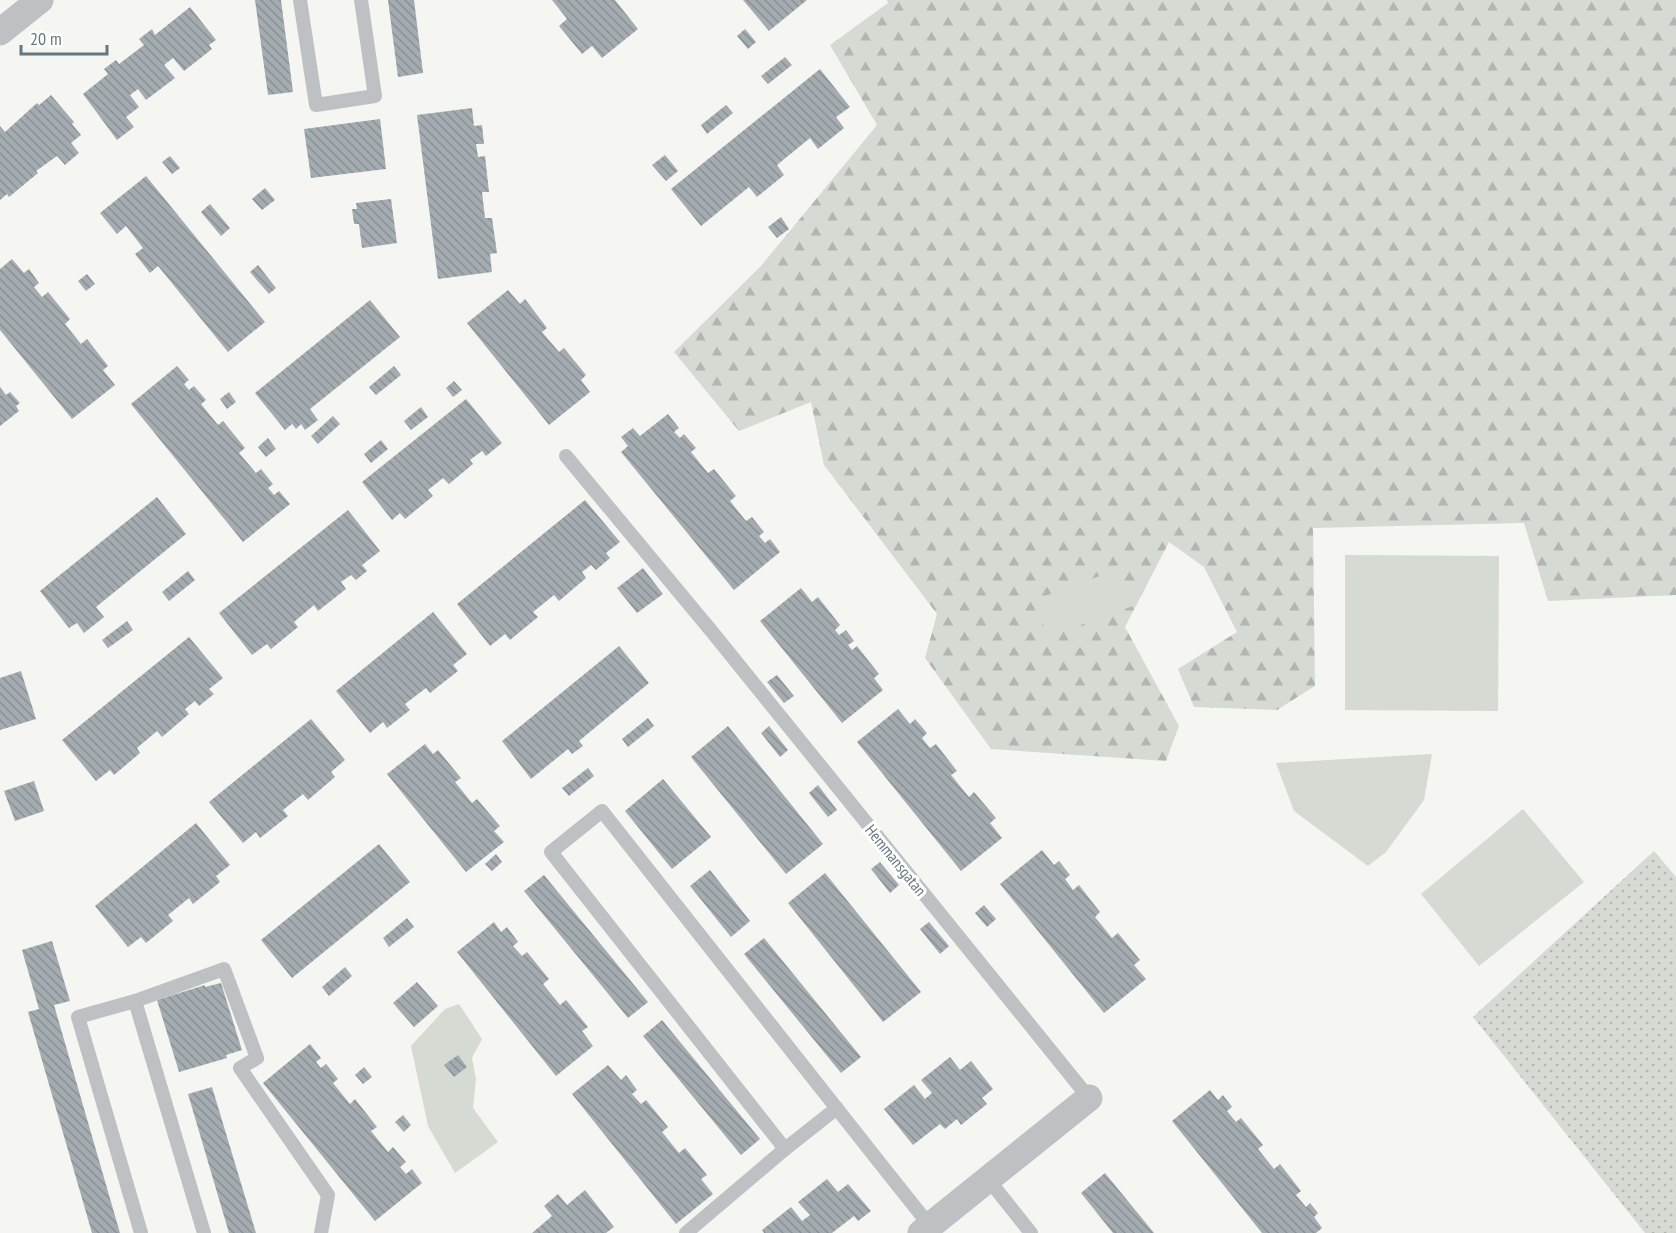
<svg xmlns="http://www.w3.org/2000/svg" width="1676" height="1233" viewBox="0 0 1676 1233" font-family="'PT Sans Narrow',sans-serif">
<defs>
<pattern id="grass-dots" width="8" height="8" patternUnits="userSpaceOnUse" patternTransform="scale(1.5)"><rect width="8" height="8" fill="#d5dad2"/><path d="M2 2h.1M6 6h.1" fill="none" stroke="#b1b6b0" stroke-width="1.8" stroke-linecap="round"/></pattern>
<pattern id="forest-firs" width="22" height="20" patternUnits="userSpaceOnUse" patternTransform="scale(1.5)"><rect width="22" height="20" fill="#d5dad2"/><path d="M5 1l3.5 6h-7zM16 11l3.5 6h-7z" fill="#b1b6b0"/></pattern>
<pattern id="building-back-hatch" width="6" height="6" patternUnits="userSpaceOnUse" patternTransform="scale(1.5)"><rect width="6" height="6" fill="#a5acb1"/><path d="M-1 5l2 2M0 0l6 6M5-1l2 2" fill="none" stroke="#8a9195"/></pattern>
</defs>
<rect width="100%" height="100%" fill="#f5f5f2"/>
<polygon fill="url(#grass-dots)" points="1654,851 1676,877 1676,1233 1645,1233 1473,1017"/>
<polygon fill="url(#forest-firs)" points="887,0 1676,0 1676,595 1548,601 1524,523 1313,528 1315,686 1277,710 1194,707 1178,669 1237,632 1204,567 1169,542 1125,627 1179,726 1166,761 991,749 925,658 937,614 824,465 811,402 739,431 674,352 761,266 877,125 830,45 888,3"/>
<g fill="#d5dad2">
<polygon points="1345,555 1499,556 1498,711 1345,710"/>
<polygon points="1108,573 1133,606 1048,637 1034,600"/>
<polygon points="1432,754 1424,800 1386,852 1368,866 1294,811 1276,763"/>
<polygon points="1523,809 1584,882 1479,966 1421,894"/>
<polygon points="459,1004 482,1039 472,1058 476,1079 473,1108 498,1142 455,1173 428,1126 411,1046 445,1009"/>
</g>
<g fill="url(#building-back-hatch)">
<polygon points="255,0 281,0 293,92 268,95"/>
<polygon points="388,0 414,0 423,73 398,77"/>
<polygon points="552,0 615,0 638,29 602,58 592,46 582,54 559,26 567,19"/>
<polygon points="743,0 807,0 769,31"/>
<polygon points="190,7 216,40 209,45 212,49 184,71 173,58 164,65 175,78 146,100 138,89 130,95 139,107 126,117 134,127 117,140 83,94 108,74 104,69 116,60 119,64 144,45 139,39 152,29 155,35"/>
<polygon points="745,29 756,42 748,49 737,36"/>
<polygon points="785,57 792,65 768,84 761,76"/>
<polygon points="820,69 850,107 836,117 844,128 818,149 810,138 777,165 784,175 757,197 749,187 701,226 671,189"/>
<polygon points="51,95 74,122 72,124 81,135 71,143 79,153 65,165 57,156 36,171 38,173 9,197 7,194 0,200 0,126 5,132 37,103 39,105"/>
<polygon points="726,105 733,113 707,134 701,125"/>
<polygon points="472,108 474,126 482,125 484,144 476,144 478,157 485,156 489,192 482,192 485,218 492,218 497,253 490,254 492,272 438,279 417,115"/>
<polygon points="380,119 386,169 311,178 304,129"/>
<polygon points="665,155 678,171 666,181 652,165"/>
<polygon points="170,156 180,168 172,174 162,162"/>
<polygon points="146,176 265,322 228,352 158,266 150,273 135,254 143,248 126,226 117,234 100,213"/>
<polygon points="265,188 275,200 262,210 252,199"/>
<polygon points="391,199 397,243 362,248 359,224 354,224 352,209 357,209 356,203"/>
<polygon points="210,204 230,228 221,236 201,212"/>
<polygon points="781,217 789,229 777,238 768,227"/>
<polygon points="12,259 24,273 29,269 39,283 34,287 42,297 48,292 70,319 65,324 81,344 87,339 108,366 103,370 115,385 72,419 0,330 0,269"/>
<polygon points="258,265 276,288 269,294 250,272"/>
<polygon points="87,274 95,284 86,291 78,281"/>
<polygon points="508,290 520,304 525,299 547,328 542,332 559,352 564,348 586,375 581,380 590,392 549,425 467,323"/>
<polygon points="370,300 400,337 310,409 318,420 305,430 301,424 296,429 292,424 285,430 255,393"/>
<polygon points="177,366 189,380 184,384 189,390 194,386 206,400 201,404 218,425 223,421 245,448 239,453 256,473 261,469 273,484 268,488 274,495 279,491 290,504 243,542 131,404"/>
<polygon points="394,366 401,375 376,395 369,387"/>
<polygon points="454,381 462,390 453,397 446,388"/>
<polygon points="0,387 6,395 10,392 20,403 16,406 19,411 0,426"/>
<polygon points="229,392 236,402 227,409 220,399"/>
<polygon points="466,399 502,443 486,456 482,451 470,460 473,464 449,484 443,478 428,490 433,496 405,519 400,513 392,520 362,482"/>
<polygon points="421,407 428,417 411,430 404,421"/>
<polygon points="668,414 679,428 674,432 680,438 684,434 696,448 691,452 708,473 714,469 736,496 730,501 746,521 752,517 764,532 759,536 765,543 770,539 780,552 734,590 621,452 628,446 621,437 633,428 640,436"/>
<polygon points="333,416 340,424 318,444 311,436"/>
<polygon points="268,438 276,449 266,457 258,447"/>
<polygon points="381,440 388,449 371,463 364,454"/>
<polygon points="157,497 186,534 96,607 104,617 84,633 77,623 69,628 40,591"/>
<polygon points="585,500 620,542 606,553 610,558 596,570 591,565 582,572 586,578 559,601 554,595 533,612 538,617 510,640 505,634 490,646 457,604"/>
<polygon points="348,510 380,551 362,565 367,571 356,580 351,575 341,582 346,589 318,611 314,605 294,622 298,627 271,649 267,644 252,655 219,613"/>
<polygon points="643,568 663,594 637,613 617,588"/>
<polygon points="188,571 195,580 169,601 162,592"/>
<polygon points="801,588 812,602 818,597 840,625 835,630 839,635 846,630 854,641 848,645 852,650 857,646 879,674 874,678 883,690 842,723 760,621"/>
<polygon points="433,612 467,654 453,665 458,671 430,693 426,688 405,704 410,710 387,728 383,722 370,733 336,691"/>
<polygon points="127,621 133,630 108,648 102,640"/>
<polygon points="189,637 223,678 209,689 214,694 199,706 195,701 185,709 189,714 162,737 157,731 137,748 140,753 114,775 110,770 96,781 62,740"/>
<polygon points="619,646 649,683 579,741 583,746 572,754 568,749 531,779 502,741"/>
<polygon points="21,671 36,719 0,730 0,678"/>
<polygon points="777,675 794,696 784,703 767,682"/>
<polygon points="898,709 910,724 915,719 927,733 922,738 930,748 936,744 957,771 951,775 969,797 974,792 996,818 990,823 1002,838 961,871 857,742"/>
<polygon points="648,718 654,726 628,747 622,739"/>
<polygon points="311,719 345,760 331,772 335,777 308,800 303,794 283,810 288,816 260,838 256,832 243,843 209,802"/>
<polygon points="728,726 823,844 786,874 691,757"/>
<polygon points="769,726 788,750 780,757 761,733"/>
<polygon points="425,744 433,754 438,750 461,778 455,782 472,803 477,799 500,826 494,831 504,842 466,872 387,774"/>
<polygon points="588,768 594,776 569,796 562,788"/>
<polygon points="663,779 711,837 672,869 625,811"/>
<polygon points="34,781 44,811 15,821 4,791"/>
<polygon points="818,785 837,810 828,817 809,793"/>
<polygon points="196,823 230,865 216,876 220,882 193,904 189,898 168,915 173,921 146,943 141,937 128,947 95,906"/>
<polygon points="379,844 410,882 292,978 261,940"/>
<polygon points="1042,850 1054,865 1059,861 1070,875 1065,879 1073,890 1079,885 1100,912 1095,917 1112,938 1118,933 1140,960 1134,965 1146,979 1104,1013 1000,884"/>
<polygon points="496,854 502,862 492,871 485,864"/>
<polygon points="880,862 899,885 890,893 871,869"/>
<polygon points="710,870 750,921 731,937 690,886"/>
<polygon points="825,873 921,992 883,1022 788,903"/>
<polygon points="544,875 648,1002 628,1018 524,891"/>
<polygon points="984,905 996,919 987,927 975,913"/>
<polygon points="407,918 414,927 389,947 383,938"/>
<polygon points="494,922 501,932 507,927 518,942 513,946 522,956 527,952 549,979 543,984 560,1005 566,1000 588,1027 582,1031 593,1046 556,1076 457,952"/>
<polygon points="929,922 949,946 940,954 920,929"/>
<polygon points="764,938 861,1057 841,1073 744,954"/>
<polygon points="52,941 70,1001 54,1005 120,1233 92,1233 28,1012 39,1009 22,950"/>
<polygon points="345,967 352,976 329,996 322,987"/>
<polygon points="417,982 438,1006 414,1027 393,1003"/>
<polygon points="221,983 242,1050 226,1055 227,1058 179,1072 157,1000 205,985 205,987"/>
<polygon points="662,1020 760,1139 741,1155 643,1036"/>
<polygon points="310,1044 321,1058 316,1062 321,1068 326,1064 338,1079 333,1083 350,1104 355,1099 377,1127 371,1131 388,1152 393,1147 406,1162 400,1167 406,1174 412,1169 422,1183 375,1221 263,1083"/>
<polygon points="458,1055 467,1067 454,1077 444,1065"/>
<polygon points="950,1057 960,1070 971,1061 993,1089 982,1098 987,1104 961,1125 957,1119 945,1129 940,1124 913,1145 884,1109 914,1085 925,1099 932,1093 921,1080"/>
<polygon points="608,1065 621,1080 626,1075 637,1090 632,1094 641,1104 646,1100 668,1127 662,1132 679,1153 685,1148 707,1175 701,1179 713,1194 676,1224 572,1094"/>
<polygon points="364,1067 372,1077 363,1084 355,1075"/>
<polygon points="212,1087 256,1233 229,1233 188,1094"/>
<polygon points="1210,1090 1218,1100 1223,1095 1232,1107 1227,1111 1236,1122 1241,1118 1263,1145 1258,1149 1274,1169 1280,1164 1301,1191 1296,1195 1306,1207 1310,1203 1318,1213 1314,1217 1322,1228 1316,1233 1262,1233 1172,1121"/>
<polygon points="403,1115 411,1125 404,1132 395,1122"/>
<polygon points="1105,1173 1154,1233 1113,1233 1081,1193"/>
<polygon points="827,1179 838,1192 848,1184 871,1211 858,1221 854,1216 832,1233 764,1233 762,1230 791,1207 802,1221 810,1215 798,1202"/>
<polygon points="585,1190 614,1227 606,1233 532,1233 552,1216 544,1206 558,1194 567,1205"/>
</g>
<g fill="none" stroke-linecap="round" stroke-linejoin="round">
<g stroke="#bdc1c4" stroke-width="14">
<polyline points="300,0 316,105 375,96 361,0"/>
<polyline points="566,456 713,633 1089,1098"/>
<polyline points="135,1001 224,969 257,1058 240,1068 328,1195 321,1233"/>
<path d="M837,1108L785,1149L551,852L602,811C711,949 820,1088 930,1226"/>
<polyline points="988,1179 1031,1233"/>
<polyline points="141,1233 78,1017 135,1001 204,1233"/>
<polyline points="686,1233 785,1149"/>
</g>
<g stroke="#bdc1c4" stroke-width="27">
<polyline points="0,32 40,0"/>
<polyline points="921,1233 1089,1098"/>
</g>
</g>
<g text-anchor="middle" stroke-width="6" stroke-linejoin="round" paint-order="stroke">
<g font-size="16" fill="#677780" stroke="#fff">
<text transform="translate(896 860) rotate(51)" y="6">Hemmansgatan</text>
</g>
</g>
<path d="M21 45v9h86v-9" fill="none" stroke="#677780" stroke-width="3"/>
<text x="30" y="45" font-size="18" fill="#677780" stroke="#ffffff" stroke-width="4.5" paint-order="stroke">20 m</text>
</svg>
